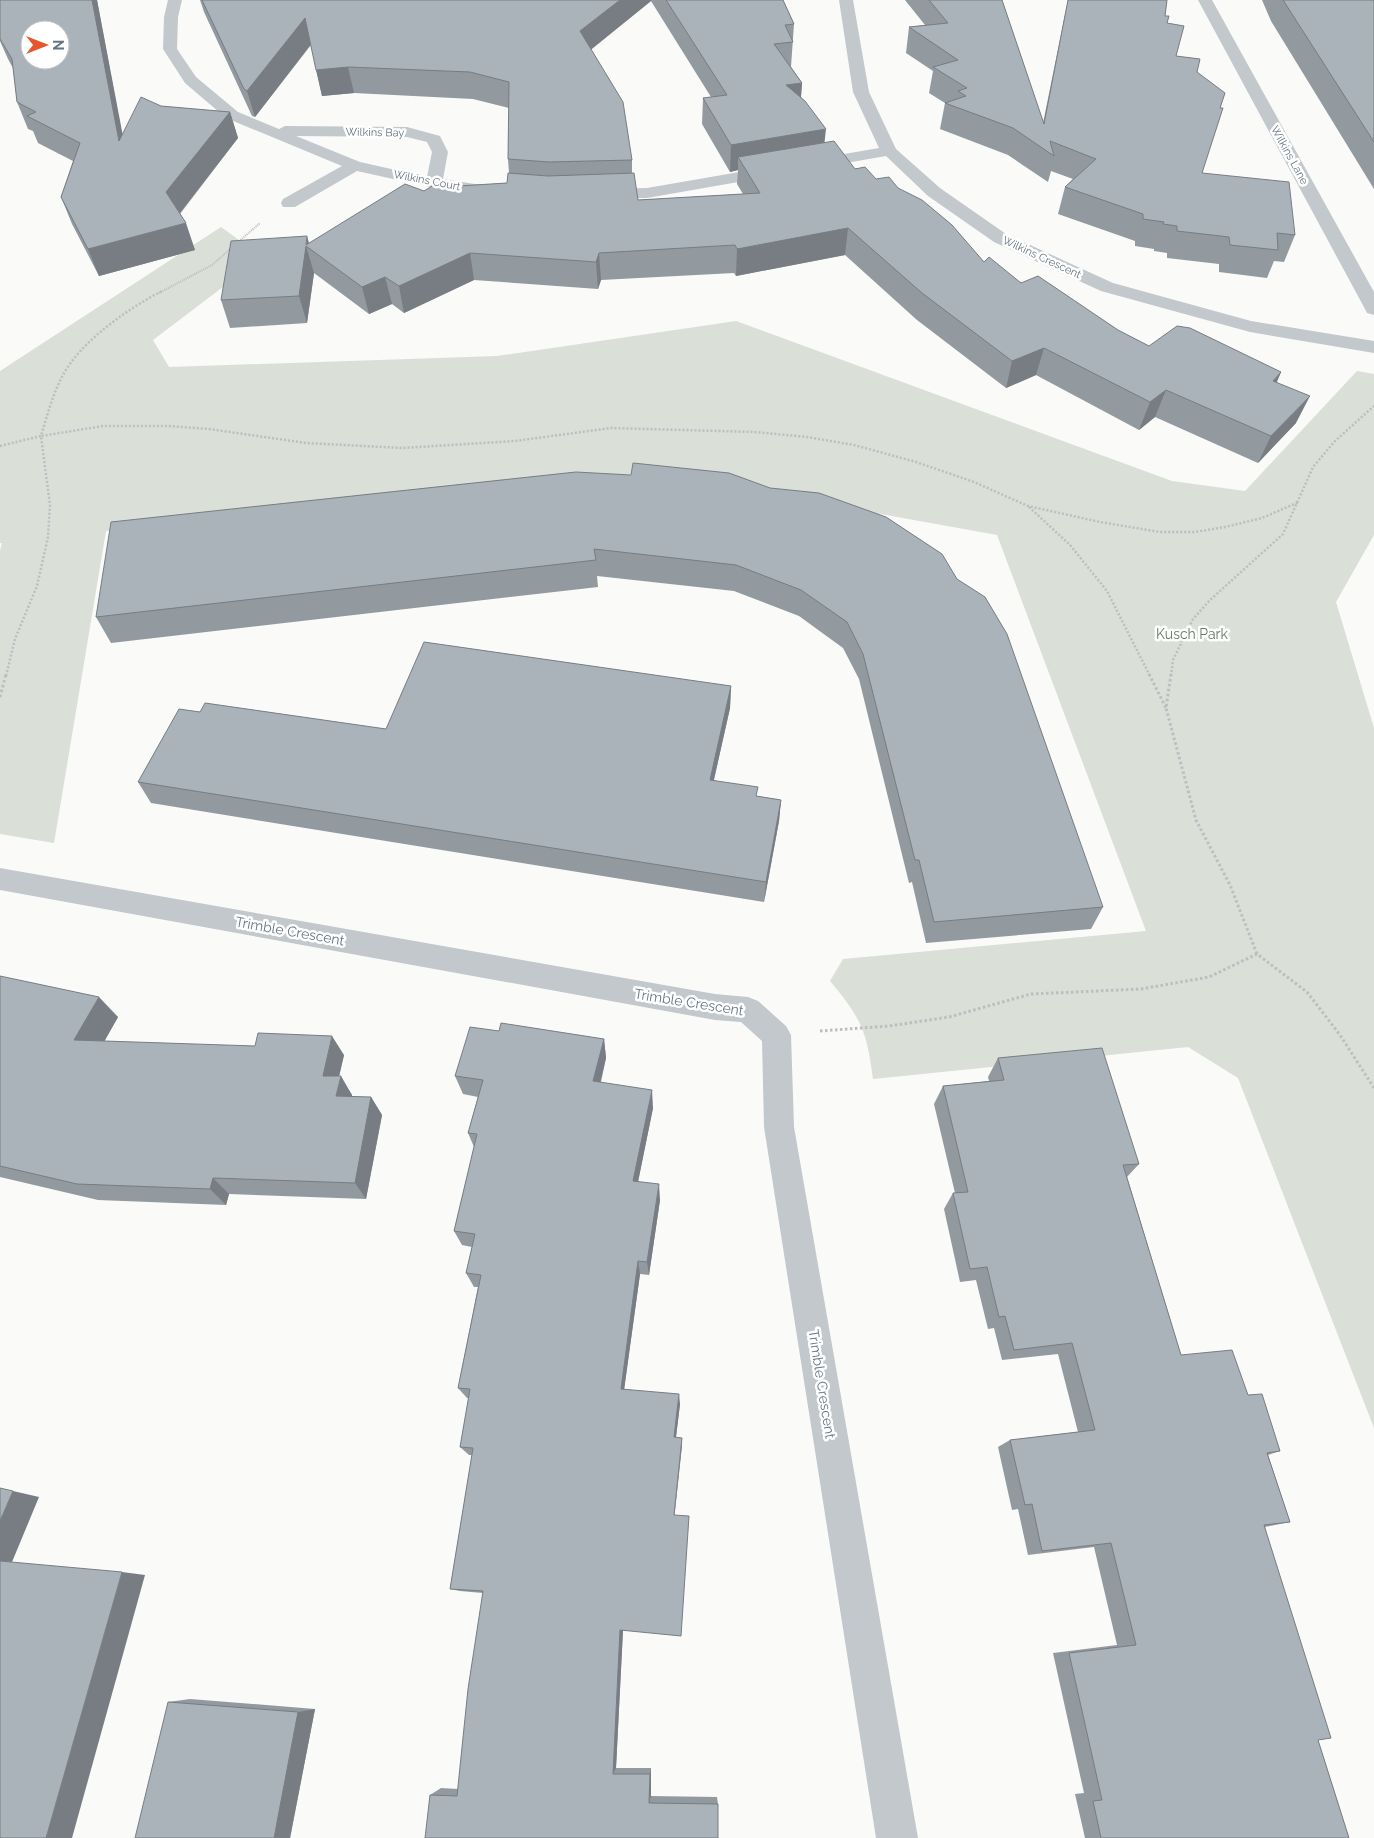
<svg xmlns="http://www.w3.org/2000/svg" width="1374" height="1838" viewBox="0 0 1374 1838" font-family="Raleway,sans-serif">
<rect width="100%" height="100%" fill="#fafaf8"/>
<path fill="#dadfd7" d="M221,227L239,240L270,245L268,253L153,340L169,367L497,356L736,321L1172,481L1245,491L1357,371L1374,374V535L1336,602L1374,728V1428L1238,1078L1188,1047L873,1079C867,1031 861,1018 830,981L843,959L1146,931L997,535L648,472L106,531L54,843L0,834V551L2,543H0V371Z"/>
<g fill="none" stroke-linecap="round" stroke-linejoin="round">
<polyline stroke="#bbbfc2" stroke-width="2" stroke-dasharray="1 1" stroke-linecap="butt" points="159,293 212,265 260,223"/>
<g stroke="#bbbfc2" stroke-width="2.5" stroke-dasharray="2 2" stroke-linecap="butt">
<path d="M0,446L41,436C47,416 53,393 63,375C81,341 129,308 162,291"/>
<polyline points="1029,507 1070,545 1107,591 1150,676"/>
<polyline points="6,676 15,639 37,586 48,537 50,505 41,436 103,426 168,426 209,429 306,443 402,448 515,441 611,428 755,432 807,437 854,445 916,462 974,482 1028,506 1100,522 1160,532 1195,532 1225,527 1262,518 1299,502"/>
<polyline points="1171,676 1173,660 1193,619 1210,600 1283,534 1313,467 1335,441 1374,406"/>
</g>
<g stroke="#bbbfc2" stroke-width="3" stroke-dasharray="2.5 2.5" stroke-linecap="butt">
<polyline points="1149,674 1166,708"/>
<polyline points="1171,674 1166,708 1196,820 1230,885 1257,954"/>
<polyline points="0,697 6,674"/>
<polyline points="820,1031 889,1026 949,1017 1031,994 1141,989 1209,977 1257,954 1307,992 1340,1035 1374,1088"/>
</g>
<g fill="#c3c8cc" fill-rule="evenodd">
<path d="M168,0H182L178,17L177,49L196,77L238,112L279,129L285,126L407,127L440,136L448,152L443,179L494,187L500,188L502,192L500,196L494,197L434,188L357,171L295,207H283L281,203L283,199L342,166L226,118L185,83L163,49L164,17ZM296,136L407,137L427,142L432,152L427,177L360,162Z"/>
<polygon points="839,0 853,0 869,92 896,149 940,188 1006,234 1113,283 1251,321 1374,341 1374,353 1250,332 1101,291 994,242 928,196 886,156 647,198 593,198 591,194 593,190 599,189 647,188 879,148 853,92"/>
<polygon points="1198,0 1212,0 1374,292 1374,315 1367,313 1365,309"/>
<polygon points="0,868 715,994 748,997 758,1001 786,1026 791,1035 794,1127 918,1838 876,1838 764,1127 762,1041 741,1022 715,1020 0,890"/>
</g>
</g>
<g fill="#929a9f" fill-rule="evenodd">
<polygon points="0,0 97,0 122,134 161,106 230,112 238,138 180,214 195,250 99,276 72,224 61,197 73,161 38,143 33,131 28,129 17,102 13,68 8,59 0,41"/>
<path d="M200,0H783L794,24L791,67L802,83L801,97L824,142L855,169L876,179L898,188L984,262L1021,283L1149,346L1281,372L1277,382L1296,423L1258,463L1155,417L1139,430L1036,375L1006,388L917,320L845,255L736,276L734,273L601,280L598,289L474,280L404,313L392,304L369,314L314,273L307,323L230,328L221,300L309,243L424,191L442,187L507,183L509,173L508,159L509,108L473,99L354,93L322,96L311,45L255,117L252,116L204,12ZM651,1L711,97L703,98L702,124L730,172L738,170L737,184L743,194L638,200L632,173V160L591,49Z"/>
<polygon points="905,0 1002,0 1043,123 1068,0 1167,0 1165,16 1176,56 1197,72 1220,108 1202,173 1295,235 1284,262 1274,261 1267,278 1219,272 1219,264 1167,258 1167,253 1154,251 1154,249 1135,246 1135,241 1058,214 1065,187 1073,179 1051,171 1048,182 1008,155 940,129 945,103 929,93 933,71 906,53 909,27 925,25"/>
<polygon points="1262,0 1374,0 1374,189 1271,21"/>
<polygon points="729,473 1103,907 1091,929 926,943 912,882 909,883 859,679 843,648 799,616 734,591 597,576 598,587 111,643 96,617 631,475"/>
<polygon points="731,686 730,708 714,780 757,796 781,800 779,821 764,902 151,803 138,782 200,712 386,729"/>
<polygon points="0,976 118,1017 104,1041 344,1055 339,1076 352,1095 352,1097 371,1097 382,1115 366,1199 229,1194 226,1205 98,1200 0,1177"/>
<polygon points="499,1031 604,1039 606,1058 601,1082 653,1108 638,1181 660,1200 649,1275 640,1274 624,1389 680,1404 676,1437 682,1446 623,1630 616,1768 651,1768 651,1796 717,1797 718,1804 718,1838 430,1795 441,1788 458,1789 483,1593 460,1591 450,1589 472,1455 469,1455 460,1447 469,1398 467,1398 458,1388 478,1287 474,1287 466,1273 472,1247 462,1245 454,1231 474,1147 468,1133 478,1097 463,1094 455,1076"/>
<polygon points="998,1058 1139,1164 1127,1177 1181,1355 1248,1395 1280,1451 1268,1455 1290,1522 1265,1527 1318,1740 1349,1838 1085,1838 1075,1794 1084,1793 1053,1653 1117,1645 1094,1547 1028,1555 1018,1509 1012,1510 998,1447 1010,1440 1078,1432 1058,1354 1002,1360 994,1328 988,1329 976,1280 960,1282 944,1209 953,1193 955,1193 934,1104 943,1086 989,1081 988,1077"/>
<polygon points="190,1699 315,1709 290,1838 168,1702"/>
</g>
<g fill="#777d82">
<polygon points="92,0 97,0 129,168 119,141"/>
<polygon points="620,0 651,0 651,1 582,57 580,31"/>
<polygon points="305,18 311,44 255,117 247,91"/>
<polygon points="348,67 354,93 322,96 316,70"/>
<polygon points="802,83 800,109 786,85"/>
<polygon points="230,112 238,138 175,219 166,192"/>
<polygon points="826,129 823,156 738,157 738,170 730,172 731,145"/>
<polygon points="186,223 195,250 99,276 88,249"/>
<polygon points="848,228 845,255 736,276 737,249"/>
<polygon points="307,236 311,250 306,246"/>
<polygon points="306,246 314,273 307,323 299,296"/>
<polygon points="470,253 474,280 404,313 399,286"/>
<polygon points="599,253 601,280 598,289 596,262"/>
<polygon points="385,277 392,304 369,314 362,287"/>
<polygon points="1044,348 1036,375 1006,388 1012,361"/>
<polygon points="1281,372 1269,399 1273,381"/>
<polygon points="1166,390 1155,417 1139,430 1150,402"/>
<polygon points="1310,396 1296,423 1258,463 1271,436"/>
<polygon points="731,686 730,708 709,801 710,780"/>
<polygon points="781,800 779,821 764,902 766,882"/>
<polygon points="99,997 118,1017 94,1060 74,1040"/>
<polygon points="332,1036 344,1055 335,1094 323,1076"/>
<polygon points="604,1039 606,1058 596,1099 593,1081"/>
<polygon points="341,1076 352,1095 348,1114 336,1096"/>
<polygon points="652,1090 653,1108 635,1197 633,1181"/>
<polygon points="371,1097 382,1115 366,1199 355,1183"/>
<polygon points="213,1178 229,1194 226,1205 210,1189"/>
<polygon points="659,1184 660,1200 649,1275 647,1262"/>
<polygon points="638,1261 640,1274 623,1398 621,1389"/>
<polygon points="679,1394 680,1404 675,1445 674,1437"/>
<polygon points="682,1438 682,1446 674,1520 674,1515"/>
<polygon points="13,1491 39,1497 12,1562 0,1561 0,1521"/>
<polygon points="122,1572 145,1575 72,1838 46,1838"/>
<polygon points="620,1630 623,1630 616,1768 613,1774"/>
<polygon points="315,1709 290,1838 274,1838 298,1712"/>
<polygon points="651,1768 651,1796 649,1803 650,1774"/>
</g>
<g fill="#aab3b9" stroke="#777d82" fill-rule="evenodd">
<path d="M0,0H92L119,141L141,97L161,106L230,112L166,192L186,223L88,249L61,197L80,143L27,116L36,112L17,102L12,59L0,39ZM30,30H60V60H30Z"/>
<polygon points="202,0 620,0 580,31 623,102 632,160 549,162 508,159 509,82 470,72 348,67 316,70 305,18 247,91 244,89"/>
<polygon points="666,0 783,0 794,24 785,25 793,42 774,44 802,83 786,85 805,101 826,129 731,145 703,98 727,95"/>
<polygon points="929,0 1002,0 1044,124 1068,0 1167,0 1165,16 1169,16 1167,23 1184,26 1176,56 1200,59 1197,72 1225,93 1220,108 1223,108 1202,173 1289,182 1295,235 1277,233 1278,250 1230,245 1229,237 1177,231 1177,226 1163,224 1164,222 1143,219 1143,214 1065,187 1096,159 1050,141 1054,156 1013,128 945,103 966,96 958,91 967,88 933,67 958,60 909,27 948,23"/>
<polygon points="1283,0 1374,0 1374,142"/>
<polygon points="834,141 855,169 865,167 876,179 889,177 898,188 922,200 952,225 984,262 989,257 1021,283 1038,276 1118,330 1149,346 1177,326 1190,328 1281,372 1273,381 1310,396 1271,436 1166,390 1150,402 1044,348 1012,361 922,293 848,228 737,249 735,245 599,253 596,262 470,253 399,286 385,277 362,287 306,246 299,296 221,300 231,241 307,236 306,245 405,184 424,191 434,185 442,187 507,183 508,173 548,176 634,173 638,200 760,193 738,157"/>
<polygon points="633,463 729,473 770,488 819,493 886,517 942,554 957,579 985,597 1007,634 1103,907 934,922 919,860 915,860 863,654 847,622 801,590 736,565 594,549 596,560 96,617 111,522 576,472 631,475"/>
<polygon points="424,642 731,686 710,780 758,787 756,796 781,800 766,882 138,782 179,709 200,712 205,703 386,729"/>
<polygon points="0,976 99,997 74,1040 255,1046 258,1033 332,1036 323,1076 341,1076 336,1096 371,1097 355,1183 213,1178 210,1189 77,1184 0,1166"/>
<polygon points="501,1023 604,1039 593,1081 652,1090 633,1181 659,1184 647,1262 638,1261 621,1389 679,1394 674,1437 682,1438 674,1515 689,1516 681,1636 620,1630 613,1774 650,1774 649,1803 718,1804 718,1838 425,1838 430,1795 457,1796 468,1689 483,1591 450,1589 473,1448 460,1447 470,1389 458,1388 481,1275 466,1273 475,1234 454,1231 477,1134 468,1133 483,1080 455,1076 470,1027 499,1031"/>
<polygon points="1102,1048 1139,1164 1123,1165 1181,1355 1232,1350 1248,1395 1262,1394 1280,1451 1267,1453 1290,1522 1264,1525 1331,1738 1318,1740 1349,1838 1101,1838 1093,1801 1102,1800 1069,1653 1136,1645 1111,1543 1042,1551 1032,1504 1025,1505 1010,1440 1095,1430 1072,1343 1014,1350 1005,1316 999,1317 987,1267 970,1269 953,1193 968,1192 943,1086 1004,1080 998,1058"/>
<polygon points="0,1488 13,1491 0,1521"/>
<polygon points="0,1561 122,1572 46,1838 0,1838"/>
<polygon points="168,1702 298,1712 274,1838 135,1838"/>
</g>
<g text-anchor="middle" stroke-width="5" stroke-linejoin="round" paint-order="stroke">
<g font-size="11" fill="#657683" stroke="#fff">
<text transform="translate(375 132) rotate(1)" y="4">Wilkins Bay</text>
<text transform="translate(1290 155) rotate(61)" y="4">Wilkins Lane</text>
<text transform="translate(427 180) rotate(11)" y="4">Wilkins Court</text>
<text transform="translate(1042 257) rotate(25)" y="4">Wilkins Crescent</text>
</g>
<g font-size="14" fill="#687a64" stroke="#fff">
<text x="1192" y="639">Kusch Park</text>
</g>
<g font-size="14" fill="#657683" stroke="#fff">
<text transform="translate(290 931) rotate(10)" y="5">Trimble Crescent</text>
<text transform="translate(689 1002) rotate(9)" y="5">Trimble Crescent</text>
<text transform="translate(822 1384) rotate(81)" y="5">Trimble Crescent</text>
</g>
</g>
<g transform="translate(45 45) rotate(90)"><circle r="24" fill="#ffffff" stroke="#c1c8cd"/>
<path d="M0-4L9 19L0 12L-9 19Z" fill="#e4572e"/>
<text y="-8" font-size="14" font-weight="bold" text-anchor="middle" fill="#657683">N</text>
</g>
</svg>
